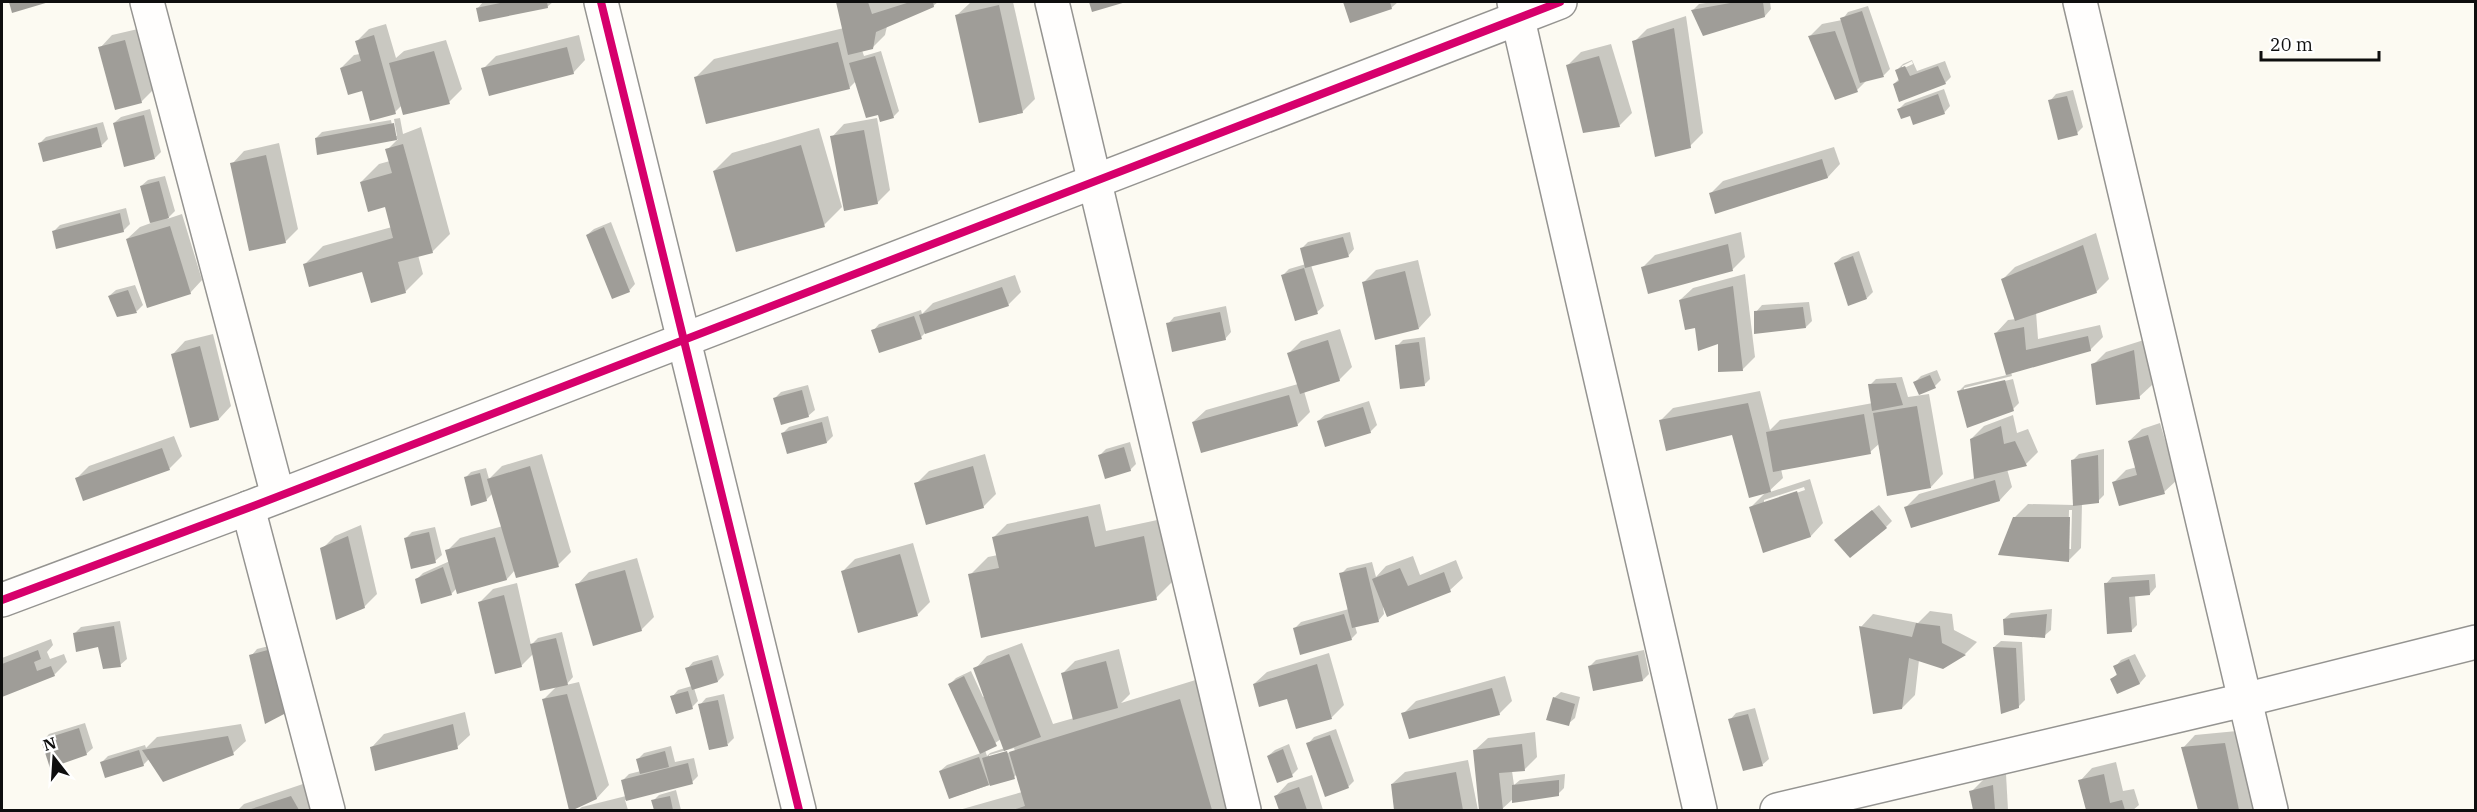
<svg xmlns="http://www.w3.org/2000/svg" width="2477" height="812" viewBox="0 0 2477 812" font-family="'IBM Plex Serif',serif">
<rect width="100%" height="100%" fill="#fcfaf2"/>
<g fill="#0003" fill-rule="evenodd">
<polygon points="483,2 553,2 547,7 478,8"/>
<polygon points="838,2 938,2 933,6 887,26 885,35 872,48 862,50 864,56 881,51 899,111 893,117 856,81 849,88 696,77 714,59 844,28"/>
<polygon points="975,2 1013,2 1035,99 1022,112 957,15 970,3"/>
<polygon points="1344,2 1398,2 1391,8 1351,21"/>
<polygon points="1713,2 1770,2 1771,9 1765,16 1693,10 1699,4"/>
<polygon points="1868,6 1890,69 1884,75 1868,79 1857,90 1809,37 1822,24 1842,20 1848,12"/>
<polygon points="1686,16 1703,133 1690,146 1634,42 1647,29"/>
<polygon points="386,24 396,58 404,51 446,40 462,89 449,102 402,105 395,112 363,89 341,68 354,55 360,54 356,42 369,29"/>
<polygon points="138,29 154,89 141,102 100,48 112,35"/>
<polygon points="579,35 585,60 573,73 483,69 496,56"/>
<polygon points="1611,44 1632,113 1619,126 1568,65 1581,52"/>
<path d="M1912,60L1917,71L1945,61L1951,77L1945,83L1894,84L1899,79L1896,71L1903,64ZM1912,61L1913,64L1902,69V66Z"/>
<polygon points="1944,89 1950,106 1944,113 1911,114 1899,109 1905,103"/>
<polygon points="2073,90 2083,127 2077,133 2050,101 2056,94"/>
<polygon points="150,109 161,152 155,158 114,123 121,117"/>
<polygon points="400,118 403,134 421,127 450,234 432,252 418,255 423,274 405,292 363,270 305,264 323,246 392,227 386,205 361,182 379,164 390,161 387,150 398,139 318,153 316,138 322,132 391,120 394,136 397,136 394,119"/>
<polygon points="877,118 890,190 877,203 832,137 844,124"/>
<polygon points="103,122 108,139 102,145 40,143 46,137"/>
<polygon points="819,128 842,207 824,225 714,171 732,153"/>
<polygon points="279,143 298,229 285,242 232,164 244,151"/>
<polygon points="1834,147 1840,164 1828,177 1711,193 1723,181"/>
<polygon points="165,176 175,211 167,219 182,214 202,280 190,293 127,239 140,227 151,223 141,186 148,180"/>
<polygon points="126,208 130,224 123,231 54,231 60,225"/>
<polygon points="611,222 635,284 629,291 587,235 594,229"/>
<polygon points="1350,232 1354,249 1348,256 1311,265 1324,306 1317,312 1283,275 1289,269 1306,264 1302,248 1308,242"/>
<polygon points="1741,232 1745,257 1733,269 1642,268 1655,255"/>
<polygon points="2096,233 2109,279 2096,292 2036,312 2038,339 2100,325 2103,337 2090,350 2011,372 2012,376 1964,388 1964,391 2013,379 2019,403 2013,409 1959,391 1965,385 2007,375 1996,333 2008,320 2016,319 2003,279 2015,267"/>
<polygon points="1859,251 1873,292 1867,298 1835,263 1842,257"/>
<polygon points="1418,260 1431,315 1419,328 1364,282 1376,270"/>
<polygon points="1745,274 1755,357 1742,370 1680,300 1693,288"/>
<polygon points="1015,275 1021,292 1008,305 926,332 921,337 873,331 879,324 921,310 922,314 933,303"/>
<polygon points="135,285 143,305 137,311 118,315 109,296 116,290"/>
<polygon points="1809,302 1812,321 1806,327 1756,312 1762,305"/>
<polygon points="1226,306 1231,332 1225,339 1168,324 1174,317"/>
<polygon points="1340,329 1352,367 1339,380 1304,391 1310,412 1297,425 1193,422 1206,410 1298,384 1289,353 1301,341"/>
<polygon points="213,334 231,406 219,419 191,426 173,354 185,341"/>
<polygon points="1425,337 1430,379 1424,385 1397,346 1403,340"/>
<polygon points="2147,339 2152,385 2139,397 2093,365 2106,352"/>
<polygon points="1937,370 1941,380 1935,386 1914,383 1921,376"/>
<path d="M1902,377L1908,397L1929,394L1943,474L1931,487L1880,443L1870,452L1781,469L1783,478L1767,493L1810,479L1823,523L1811,536L1764,551L1751,507L1766,492L1733,433L1660,421L1673,408L1760,391L1770,430L1780,420L1873,403L1870,385L1876,379ZM1804,487L1805,490L1764,504V500Z"/>
<polygon points="808,385 815,410 808,416 775,398 781,392"/>
<polygon points="1369,401 1377,425 1370,432 1318,421 1325,415"/>
<polygon points="2013,415 2017,433 2028,429 2038,452 2026,464 2007,469 2012,487 2000,500 1906,507 1919,494 1975,478 1971,439 1984,426"/>
<polygon points="828,416 833,436 827,442 783,433 789,427"/>
<polygon points="2160,423 2177,480 2164,492 2113,483 2126,470 2137,467 2129,441 2142,429"/>
<polygon points="174,436 182,456 169,469 77,478 89,466"/>
<polygon points="1130,442 1136,464 1130,470 1100,455 1106,449"/>
<path d="M2104,449V495L2098,501L2082,503L2081,548L2068,561L2015,517L2028,504L2074,505L2073,460L2079,454ZM2069,510H2072L2071,549H2068Z"/>
<polygon points="542,454 571,552 558,565 515,570 507,579 457,588 451,594 416,580 423,573 450,561 447,551 460,538 503,526 493,493 486,500 465,478 471,472 486,468 489,479 502,466"/>
<polygon points="985,454 996,494 983,507 916,484 929,471"/>
<polygon points="1100,504 1106,531 1162,519 1174,580 1156,598 970,575 988,557 998,555 994,537 1007,524"/>
<polygon points="1879,505 1892,521 1886,527 1842,534"/>
<polygon points="361,525 377,594 364,607 322,549 335,536"/>
<polygon points="435,527 442,555 435,561 406,538 412,532"/>
<polygon points="913,543 930,602 917,615 842,572 855,559"/>
<polygon points="1413,556 1420,575 1456,560 1463,578 1450,590 1383,607 1384,614 1378,621 1355,626 1357,633 1351,639 1294,629 1301,622 1349,609 1341,574 1347,568 1372,562 1376,577 1386,566"/>
<polygon points="637,558 654,617 641,630 577,585 589,572"/>
<polygon points="2155,574 2156,587 2150,594 2135,595 2137,625 2131,631 2106,584 2112,577"/>
<polygon points="517,583 531,645 538,638 562,632 573,677 566,685 579,682 609,785 597,798 570,810 543,700 557,686 533,654 521,666 480,602 493,589"/>
<polygon points="2052,609 2051,630 2044,636 2004,619 2011,613"/>
<polygon points="1930,611 1952,614 1954,630 1977,642 1965,654 1943,667 1919,660 1915,695 1902,708 1861,627 1873,614 1918,623"/>
<polygon points="120,621 127,659 120,665 99,645 75,633 81,627"/>
<polygon points="51,639 53,645 47,652 50,659 64,654 67,662 54,675 2,695 2,658"/>
<polygon points="2001,641 2022,642 2025,700 2018,707 1994,647"/>
<polygon points="281,643 285,712 251,656 257,649"/>
<path d="M1022,643L1053,724L1074,718L1062,674L1075,661L1119,649L1130,694L1121,703L1202,678L1240,810H959L1022,792L1017,774L1014,777L950,798L940,771L947,765L981,753L949,685L956,678L971,671L983,697L985,696L975,669L987,656ZM1001,739L1005,748L990,753L987,756L985,750ZM1014,748L1015,751L989,758V755Z"/>
<polygon points="1644,650 1649,674 1643,680 1590,666 1596,660"/>
<polygon points="1329,653 1344,705 1332,717 1297,727 1288,698 1254,684 1267,672"/>
<polygon points="2135,654 2146,676 2140,683 2118,692 2112,679 2118,673 2115,667 2121,660"/>
<polygon points="718,655 724,675 718,681 694,688 698,701 692,707 672,697 678,690 692,686 687,669 693,662"/>
<polygon points="1505,676 1512,701 1499,714 1403,714 1416,701"/>
<polygon points="1561,692 1580,697 1575,718 1568,724 1554,698"/>
<polygon points="724,694 734,738 728,744 700,705 706,698"/>
<polygon points="1755,708 1769,759 1762,765 1730,720 1736,713"/>
<polygon points="465,712 470,735 457,747 372,747 384,734"/>
<polygon points="85,723 93,748 86,754 43,741 49,734"/>
<polygon points="241,724 246,741 233,753 150,758 143,765 102,762 108,756 145,745 146,748 157,737"/>
<polygon points="1336,729 1354,781 1348,787 1308,744 1314,737"/>
<polygon points="2237,731 2254,810 2199,810 2183,748 2195,735"/>
<polygon points="1535,732 1537,757 1524,770 1512,771 1514,785 1520,780 1565,774 1564,788 1558,794 1513,799 1502,809 1480,810 1475,750 1488,738"/>
<polygon points="1289,744 1298,769 1292,775 1268,756 1275,750"/>
<polygon points="671,746 675,762 694,758 698,776 692,782 625,800 628,810 578,810 582,807 626,796 623,780 629,774 641,771 638,759 644,753"/>
<polygon points="1468,760 1478,810 1395,810 1392,784 1405,772"/>
<polygon points="2116,762 2123,791 2134,789 2139,805 2133,810 2088,810 2080,781 2092,768"/>
<polygon points="2006,774 2008,810 1974,810 1971,792 1984,779"/>
<polygon points="1312,775 1323,810 1280,810 1276,796 1288,783"/>
<polygon points="303,784 318,810 238,810 244,804"/>
<polygon points="676,790 681,810 655,810 653,801 659,795"/>
</g>
<g fill="#9f9d98">
<polygon points="9,2 49,2 12,13"/>
<polygon points="505,2 547,2 548,8 479,22 476,8"/>
<polygon points="836,2 868,2 872,14 910,2 933,2 934,7 876,32 873,49 848,55"/>
<polygon points="1089,2 1126,2 1092,12"/>
<polygon points="1343,2 1390,2 1392,9 1350,23"/>
<polygon points="1736,2 1763,2 1765,17 1703,36 1691,10"/>
<polygon points="999,5 1023,113 979,123 955,15"/>
<polygon points="1862,11 1884,77 1860,83 1840,18"/>
<polygon points="1674,28 1691,148 1655,157 1632,41"/>
<polygon points="1835,31 1858,92 1835,100 1808,36"/>
<polygon points="374,35 396,114 370,121 362,91 348,95 340,68 361,61 355,41"/>
<polygon points="125,40 142,103 115,110 98,47"/>
<polygon points="838,42 850,89 706,124 694,77"/>
<polygon points="567,47 574,74 489,96 481,68"/>
<polygon points="434,51 450,104 403,115 389,63"/>
<polygon points="875,56 894,118 880,122 878,115 866,118 849,63"/>
<polygon points="1599,56 1620,127 1583,133 1566,65"/>
<polygon points="1905,66 1910,76 1938,66 1946,84 1899,102 1893,84 1899,81 1895,70"/>
<polygon points="1938,94 1945,114 1913,125 1910,116 1901,119 1897,109"/>
<polygon points="2067,96 2078,135 2058,140 2048,100"/>
<polygon points="144,115 155,159 124,167 113,123"/>
<polygon points="394,123 397,140 317,155 315,138"/>
<polygon points="97,127 102,147 43,162 38,143"/>
<polygon points="864,130 878,204 844,211 830,136"/>
<polygon points="403,144 433,253 398,262 406,293 371,303 362,272 309,287 303,264 393,238 385,207 368,212 360,182 392,173 385,149"/>
<polygon points="801,145 825,227 736,252 713,171"/>
<polygon points="266,155 286,243 249,251 230,163"/>
<polygon points="1822,159 1828,178 1715,214 1709,193"/>
<polygon points="159,181 169,218 150,223 140,186"/>
<polygon points="120,213 124,232 56,249 52,231"/>
<polygon points="170,226 191,294 147,308 126,239"/>
<polygon points="604,227 630,292 612,299 586,235"/>
<polygon points="1343,237 1349,257 1305,268 1300,248"/>
<polygon points="1728,244 1733,271 1648,294 1641,267"/>
<polygon points="2083,245 2097,293 2015,321 2001,279"/>
<polygon points="1853,256 1867,299 1848,306 1834,263"/>
<polygon points="1304,268 1318,314 1295,321 1281,275"/>
<polygon points="1405,271 1419,329 1375,340 1362,282"/>
<polygon points="1733,286 1743,371 1718,372 1718,344 1698,351 1695,328 1685,330 1679,300"/>
<polygon points="1002,287 1009,306 925,334 919,315"/>
<polygon points="128,290 137,313 117,317 108,296"/>
<polygon points="1803,307 1806,328 1754,334 1754,311"/>
<polygon points="1220,312 1226,340 1172,352 1166,323"/>
<polygon points="914,316 922,339 879,353 871,330"/>
<polygon points="2024,327 2026,350 2088,336 2091,351 2006,375 1994,333"/>
<polygon points="1328,340 1340,381 1300,394 1287,353"/>
<polygon points="1419,342 1425,386 1400,389 1395,345"/>
<polygon points="200,346 219,420 190,428 171,354"/>
<polygon points="2134,350 2140,399 2096,405 2091,364"/>
<polygon points="1930,375 1936,388 1919,395 1913,382"/>
<polygon points="2005,380 2014,411 1967,428 1957,391"/>
<polygon points="1896,383 1903,405 1872,411 1868,384"/>
<polygon points="802,390 809,417 781,425 773,398"/>
<polygon points="1289,395 1298,426 1201,453 1192,422"/>
<polygon points="1748,403 1771,492 1749,498 1732,435 1666,451 1659,420"/>
<polygon points="1917,406 1931,488 1887,496 1873,413"/>
<polygon points="1363,407 1371,433 1325,447 1317,421"/>
<polygon points="1864,414 1871,454 1773,472 1766,432"/>
<polygon points="822,422 827,443 787,454 781,433"/>
<polygon points="2001,426 2004,444 2015,441 2027,466 1974,479 1970,439"/>
<polygon points="2148,435 2165,494 2119,506 2112,482 2137,475 2128,441"/>
<polygon points="1124,447 1131,471 1105,479 1098,455"/>
<polygon points="162,448 170,470 83,501 75,478"/>
<polygon points="2098,455 2099,503 2073,506 2071,460"/>
<polygon points="530,466 559,567 516,578 487,479"/>
<polygon points="973,466 984,508 926,525 914,483"/>
<polygon points="480,473 487,501 471,506 464,477"/>
<polygon points="1995,480 2000,501 1911,528 1904,507"/>
<polygon points="1797,491 1811,537 1763,553 1749,507"/>
<polygon points="1872,510 1887,528 1850,558 1834,540"/>
<polygon points="1088,516 1095,547 1144,536 1157,600 981,638 968,574 999,568 992,537"/>
<polygon points="2013,517 2070,517 2069,562 1998,555"/>
<polygon points="429,532 436,563 411,569 404,538"/>
<polygon points="348,536 365,608 336,620 320,548"/>
<polygon points="495,537 507,580 457,594 445,550"/>
<polygon points="900,554 918,616 858,633 841,571"/>
<polygon points="443,567 452,595 421,604 415,579"/>
<polygon points="1366,567 1379,622 1352,628 1339,573"/>
<polygon points="1400,568 1408,586 1444,572 1451,592 1387,617 1372,579"/>
<polygon points="625,570 642,631 593,646 575,584"/>
<polygon points="2149,580 2150,595 2129,597 2132,632 2107,634 2104,583"/>
<polygon points="504,595 522,667 495,674 478,602"/>
<polygon points="1344,614 1352,640 1300,655 1293,628"/>
<polygon points="2047,614 2045,638 2004,635 2003,619"/>
<polygon points="1916,623 1940,626 1942,643 1966,655 1943,669 1909,658 1902,709 1873,714 1859,626 1912,637"/>
<polygon points="114,626 121,667 103,669 98,647 76,652 73,633"/>
<polygon points="556,638 568,685 540,691 530,644"/>
<polygon points="1993,647 2016,648 2019,708 2001,714"/>
<polygon points="275,648 286,713 265,724 249,655"/>
<polygon points="38,650 41,659 34,662 37,671 51,666 55,676 2,697 2,664"/>
<polygon points="1009,654 1041,737 1004,751 973,668"/>
<polygon points="1638,655 1643,681 1593,691 1588,666"/>
<polygon points="2129,659 2140,684 2117,694 2110,679 2117,675 2113,666"/>
<polygon points="712,660 718,682 692,690 685,668"/>
<polygon points="1106,661 1118,708 1073,720 1061,673"/>
<polygon points="1317,664 1332,719 1296,729 1287,699 1259,707 1253,684"/>
<polygon points="964,676 997,746 980,754 948,684"/>
<polygon points="1492,688 1500,715 1409,739 1401,713"/>
<polygon points="688,691 693,709 676,714 670,696"/>
<polygon points="567,694 597,799 573,810 569,810 542,699"/>
<polygon points="1553,697 1575,704 1569,726 1546,720"/>
<polygon points="1180,699 1212,810 1013,810 1025,806 1009,752"/>
<polygon points="718,700 728,746 709,750 698,704"/>
<polygon points="1748,714 1763,766 1743,771 1728,719"/>
<polygon points="453,724 458,749 375,771 370,747"/>
<polygon points="79,728 87,755 50,768 41,740"/>
<polygon points="1330,735 1349,788 1325,797 1306,743"/>
<polygon points="228,736 234,755 163,782 142,750"/>
<polygon points="2225,743 2239,810 2198,810 2181,747"/>
<polygon points="1522,744 1525,771 1499,773 1503,810 1479,810 1473,750"/>
<polygon points="1283,749 1293,777 1277,783 1267,756"/>
<polygon points="139,750 144,766 105,778 100,762"/>
<polygon points="665,751 669,767 640,774 636,759"/>
<polygon points="1007,751 1015,779 990,786 982,758"/>
<polygon points="979,757 989,785 949,799 939,771"/>
<polygon points="688,763 693,784 626,801 621,780"/>
<polygon points="1456,772 1463,810 1394,810 1391,784"/>
<polygon points="2104,774 2110,803 2122,800 2125,810 2086,810 2078,780"/>
<polygon points="1559,780 1559,796 1512,803 1512,785"/>
<polygon points="1993,785 1995,810 1973,810 1969,791"/>
<polygon points="1299,787 1307,810 1279,810 1274,796"/>
<polygon points="291,796 299,810 248,810"/>
<polygon points="670,796 673,810 654,810 651,800"/>
</g>
<g fill="none" stroke-linecap="round" stroke-linejoin="round">
<defs>
<g id="minor">
<polyline points="147,2 278,496"/>
<polyline points="601,2 799,810"/>
<polyline points="1052,2 1244,810"/>
<polyline points="1514,2 1700,810"/>
<polyline points="2080,2 2271,810"/>
<polyline points="248,508 328,810"/>
<polyline points="2,600 248,508 1560,2"/>
<polyline points="1777,810 2244,700 2476,642"/>
</g>
</defs>
<use href="#minor" stroke="#959491" stroke-width="36"/>
<use href="#minor" stroke="#fffefd" stroke-width="33"/>
<defs>
<g id="cycleway">
<polyline points="601,2 799,810"/>
<polyline points="2,600 248,508 1560,2"/>
</g>
</defs>
<use href="#cycleway" stroke="#fff" stroke-width="11"/>
<use href="#cycleway" stroke="#d6006c" stroke-width="8"/>
</g>
<rect width="2477" height="812" fill="none" stroke="#0e0e0e" stroke-width="6"/>
<g transform="translate(54 758) rotate(343)" stroke="#ffffff" stroke-width="4.5" paint-order="stroke">
<path d="M0-4.5L10 22L0 15L-10 22Z" fill="#0e0e0e"/>
<text y="-9" font-size="16" font-weight="bold" text-anchor="middle" fill="#0e0e0e">N</text>
</g>
<path d="M2261 51v9h118v-9" fill="none" stroke="#0e0e0e" stroke-width="3"/>
<text x="2270" y="51" font-size="18" fill="#0e0e0e" stroke="#ffffff" stroke-width="4.5" paint-order="stroke">20 m</text>
</svg>
